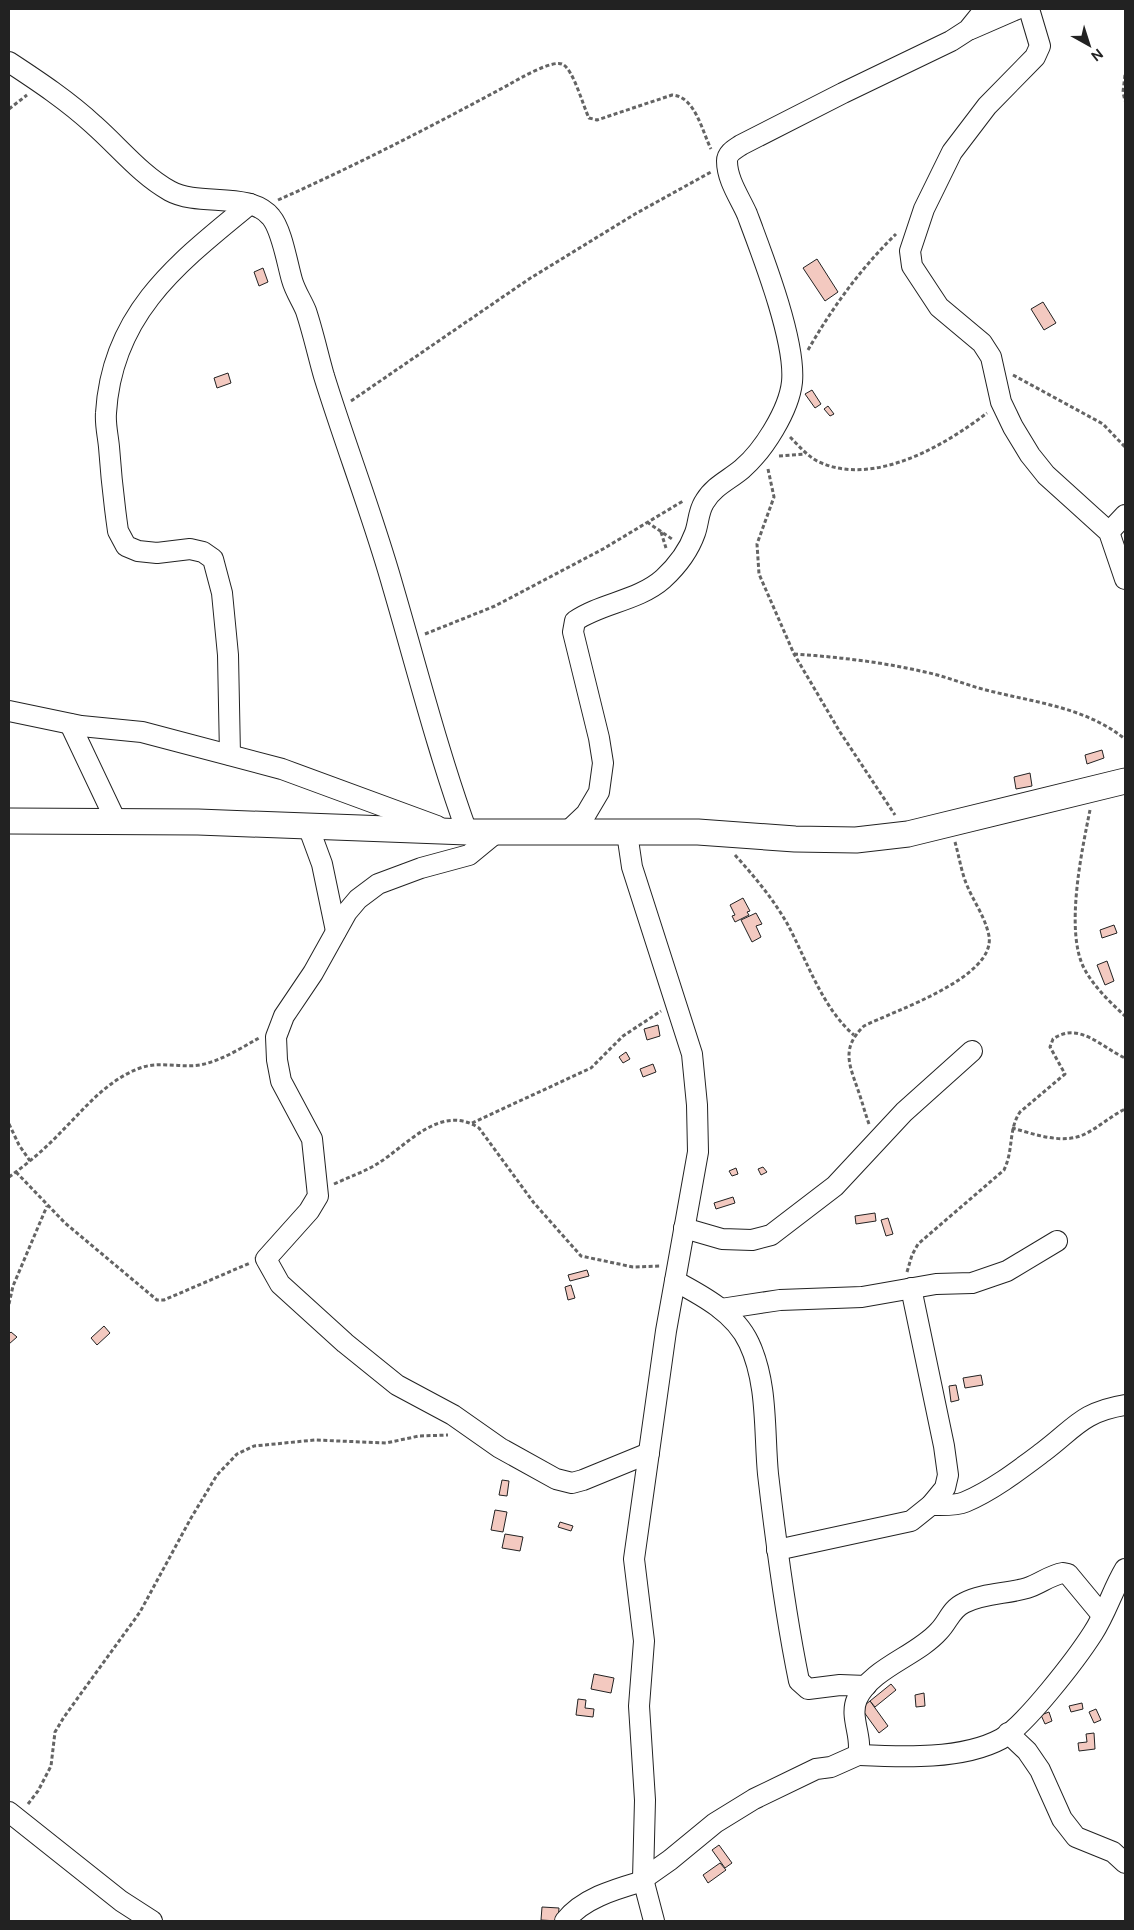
<svg xmlns="http://www.w3.org/2000/svg" width="1134" height="1930" viewBox="0 0 1134 1930" font-family="'DM Sans',sans-serif">
<rect width="100%" height="100%" fill="#fff"/>
<g fill="#f3c9c0" stroke="#222">
<polygon points="817,259 838,292 825,301 803,268"/>
<polygon points="263,268 268,282 259,286 254,272"/>
<polygon points="1043,302 1056,323 1044,330 1031,309"/>
<polygon points="228,373 231,383 217,388 214,378"/>
<polygon points="812,390 821,404 815,408 805,394"/>
<polygon points="828,406 834,414 830,416 824,409"/>
<polygon points="1102,750 1104,758 1087,764 1085,755"/>
<polygon points="1030,773 1032,786 1016,789 1014,777"/>
<polygon points="743,898 750,911 747,912 749,915 735,922 732,916 735,915 730,905"/>
<polygon points="756,913 762,924 756,926 761,937 752,942 741,920"/>
<polygon points="1114,925 1117,933 1102,938 1100,930"/>
<polygon points="1107,961 1114,981 1105,985 1097,965"/>
<polygon points="658,1025 660,1036 647,1040 644,1029"/>
<polygon points="626,1052 630,1059 623,1063 619,1057"/>
<polygon points="653,1064 656,1072 643,1077 640,1069"/>
<polygon points="763,1167 767,1172 761,1175 758,1169"/>
<polygon points="736,1168 738,1174 732,1176 729,1171"/>
<polygon points="733,1197 735,1203 716,1209 714,1203"/>
<polygon points="875,1213 876,1221 856,1224 855,1216"/>
<polygon points="888,1218 893,1234 886,1236 881,1220"/>
<polygon points="587,1270 589,1276 570,1281 568,1275"/>
<polygon points="571,1285 575,1298 568,1300 565,1287"/>
<polygon points="104,1326 110,1333 97,1345 91,1338"/>
<polygon points="11,1332 17,1337 9,1344 9,1334"/>
<polygon points="981,1375 983,1385 965,1388 963,1378"/>
<polygon points="956,1385 959,1400 951,1402 949,1386"/>
<polygon points="502,1480 509,1481 507,1496 499,1495"/>
<polygon points="495,1510 507,1512 503,1532 491,1530"/>
<polygon points="560,1522 573,1526 571,1531 558,1527"/>
<polygon points="505,1534 523,1537 520,1551 502,1548"/>
<polygon points="594,1674 614,1678 611,1693 591,1689"/>
<polygon points="891,1684 896,1690 875,1707 870,1701"/>
<polygon points="924,1693 925,1706 916,1707 915,1695"/>
<polygon points="578,1699 586,1700 585,1708 594,1709 593,1717 576,1715"/>
<polygon points="870,1701 888,1726 879,1733 861,1708"/>
<polygon points="1082,1703 1083,1709 1071,1712 1069,1706"/>
<polygon points="1096,1709 1101,1720 1094,1723 1089,1712"/>
<polygon points="1049,1712 1052,1721 1045,1724 1041,1715"/>
<polygon points="1094,1733 1095,1749 1079,1751 1078,1743 1087,1742 1086,1734"/>
<polygon points="719,1845 732,1863 725,1868 712,1850"/>
<polygon points="720,1863 726,1870 708,1883 703,1875"/>
<polygon points="542,1907 559,1908 558,1921 541,1920"/>
</g>
<g fill="none" stroke-linecap="round" stroke-linejoin="round">
<defs>
<g id="minor">
<polyline points="1029,9 1040,46 1035,57 987,106 952,152 924,209 910,251 912,266 939,307 982,343 991,357 1001,402 1013,427 1030,455 1046,475 1109,532 1125,579"/>
<polyline points="971,29 1017,9"/>
<path d="M9,62C38,81 68,101 94,125C119,147 141,175 170,191C199,207 250,191 271,217C282,230 287,263 292,280C295,291 302,301 306,311C313,332 318,355 324,376C346,447 373,516 393,587C417,669 438,752 467,832"/>
<polyline points="1109,532 1125,515"/>
<polyline points="9,711 81,726 142,732 282,769 437,826"/>
<polyline points="70,724 116,821"/>
<path d="M230,755L228,655L222,593L213,559L203,552L190,549L157,553L138,551L126,546L118,531C114,503 111,475 109,447C108,436 105,424 106,413C112,313 178,263 250,204"/>
<polyline points="308,826 322,864 336,931"/>
<polyline points="497,832 469,855 421,868 378,884 358,899 347,912 313,973 284,1016 276,1037 277,1060 281,1081 312,1139 318,1196 309,1211 266,1259 280,1284 345,1343 397,1385 453,1415 500,1448 556,1479 572,1483 583,1480 649,1453"/>
<path d="M567,832L586,814L599,792L603,763L599,738L573,632L575,621C601,603 638,601 663,579C676,567 689,550 695,533C699,522 698,511 705,501C714,486 729,480 742,469C764,450 789,410 792,382C796,341 762,254 747,214C740,198 727,180 727,161C727,153 735,149 741,145L843,93L951,41L968,30L985,9"/>
<polyline points="627,833 632,867 692,1054 697,1105 698,1152 666,1331 634,1559 644,1641 639,1706 645,1800 643,1879 654,1921"/>
<polyline points="684,1228 722,1239 752,1240 771,1235 835,1186 904,1112 972,1051"/>
<path d="M675,1281C703,1296 735,1313 749,1343C768,1383 764,1432 768,1474C776,1543 785,1613 799,1681L808,1689L840,1685L866,1686"/>
<polyline points="721,1309 780,1300 862,1297 936,1284 972,1283 1007,1271 1057,1241"/>
<path d="M931,1505C941,1505 956,1506 965,1502C993,1490 1019,1470 1043,1452C1075,1428 1082,1412 1125,1405"/>
<polyline points="777,1550 911,1521 931,1505 945,1488 948,1475 944,1446 911,1288"/>
<polyline points="1008,1733 1027,1751 1040,1770 1062,1819 1076,1837 1113,1852 1125,1863"/>
<path d="M858,1755C902,1757 962,1760 1001,1739C1025,1726 1077,1658 1093,1633C1106,1613 1113,1589 1125,1569"/>
<polyline points="9,1812 121,1901 152,1921"/>
<path d="M643,1879L670,1860L715,1823L754,1799L816,1769L831,1767L858,1755C863,1737 849,1717 857,1699C871,1668 917,1656 939,1631C948,1622 951,1609 964,1603C983,1593 1007,1594 1027,1588C1040,1584 1050,1575 1063,1573L1068,1574L1102,1615"/>
<path d="M565,1921C583,1898 616,1889 643,1881"/>
</g>
<polyline id="major" points="9,821 198,822 467,832 698,832 795,839 856,840 908,834 1125,781"/>
</defs>
<use href="#minor" stroke="#222" stroke-width="22"/>
<use href="#major" stroke="#222" stroke-width="27"/>
<g stroke="#646464" stroke-width="3" stroke-dasharray="4 2.5" stroke-linecap="butt">
<polyline points="1125,75 1123,92 1125,101"/>
<polyline points="9,109 27,95"/>
<path d="M278,200C357,165 434,125 510,84C520,78 552,60 562,64C573,68 583,106 589,118L597,120L672,95C695,96 702,131 711,149"/>
<path d="M808,350C832,308 861,268 896,234"/>
<polyline points="1013,375 1103,424 1125,447"/>
<polyline points="351,401 529,279 635,214 711,172"/>
<path d="M790,437C799,446 807,456 819,462C874,487 944,446 987,413"/>
<polyline points="779,456 805,454"/>
<polyline points="768,469 774,497 757,544 759,574 794,654 840,732 895,815"/>
<polyline points="647,522 672,539"/>
<polyline points="661,532 666,548"/>
<polyline points="425,634 495,606 603,549 683,501"/>
<path d="M794,654C838,657 882,662 925,672C949,677 971,687 994,692C1040,703 1088,709 1125,739"/>
<path d="M1090,810C1082,850 1064,933 1085,970C1095,988 1110,1002 1125,1016"/>
<path d="M735,855C754,876 774,900 788,925C807,961 823,1009 854,1035"/>
<polyline points="472,1123 591,1068 623,1036 661,1011"/>
<polyline points="9,1124 19,1145 30,1161"/>
<path d="M869,1124C865,1113 862,1101 858,1090C849,1064 841,1048 864,1026C893,1011 996,978 989,936C985,916 973,901 966,883C961,870 959,856 955,842"/>
<path d="M1012,1128C1034,1134 1063,1145 1085,1134C1099,1127 1111,1116 1125,1109"/>
<polyline points="16,1172 65,1223 157,1300 164,1300 250,1263"/>
<path d="M9,1177C27,1164 45,1149 61,1132C84,1109 107,1080 140,1068C159,1061 180,1068 200,1065C221,1061 241,1048 259,1038"/>
<path d="M334,1184C349,1177 364,1172 377,1164C408,1145 440,1103 479,1128L534,1203L581,1256L633,1267L661,1266"/>
<path d="M907,1272L912,1255L918,1244L1004,1170C1014,1149 1008,1130 1020,1112L1065,1074L1050,1047L1053,1039C1079,1021 1101,1047 1125,1058"/>
<polyline points="9,1304 13,1286 47,1206"/>
<polyline points="28,1804 38,1791 51,1766 55,1732 64,1717 140,1612 191,1518 217,1475 237,1454 254,1446 315,1440 386,1443 419,1436 448,1435"/>
</g>
<use href="#minor" stroke="#fff" stroke-width="20"/>
<use href="#major" stroke="#fff" stroke-width="25"/>
</g>
<rect width="1134" height="1930" fill="none" stroke="#222222" stroke-width="20"/>
<g transform="translate(1089 45) rotate(141)" stroke="#ffffff" stroke-width="4" paint-order="stroke">
<path d="M0-4L9 19L0 12L-9 19Z" fill="#222222"/>
<text y="-8" font-size="14" font-weight="bold" text-anchor="middle" fill="#222222">N</text>
</g>
</svg>
